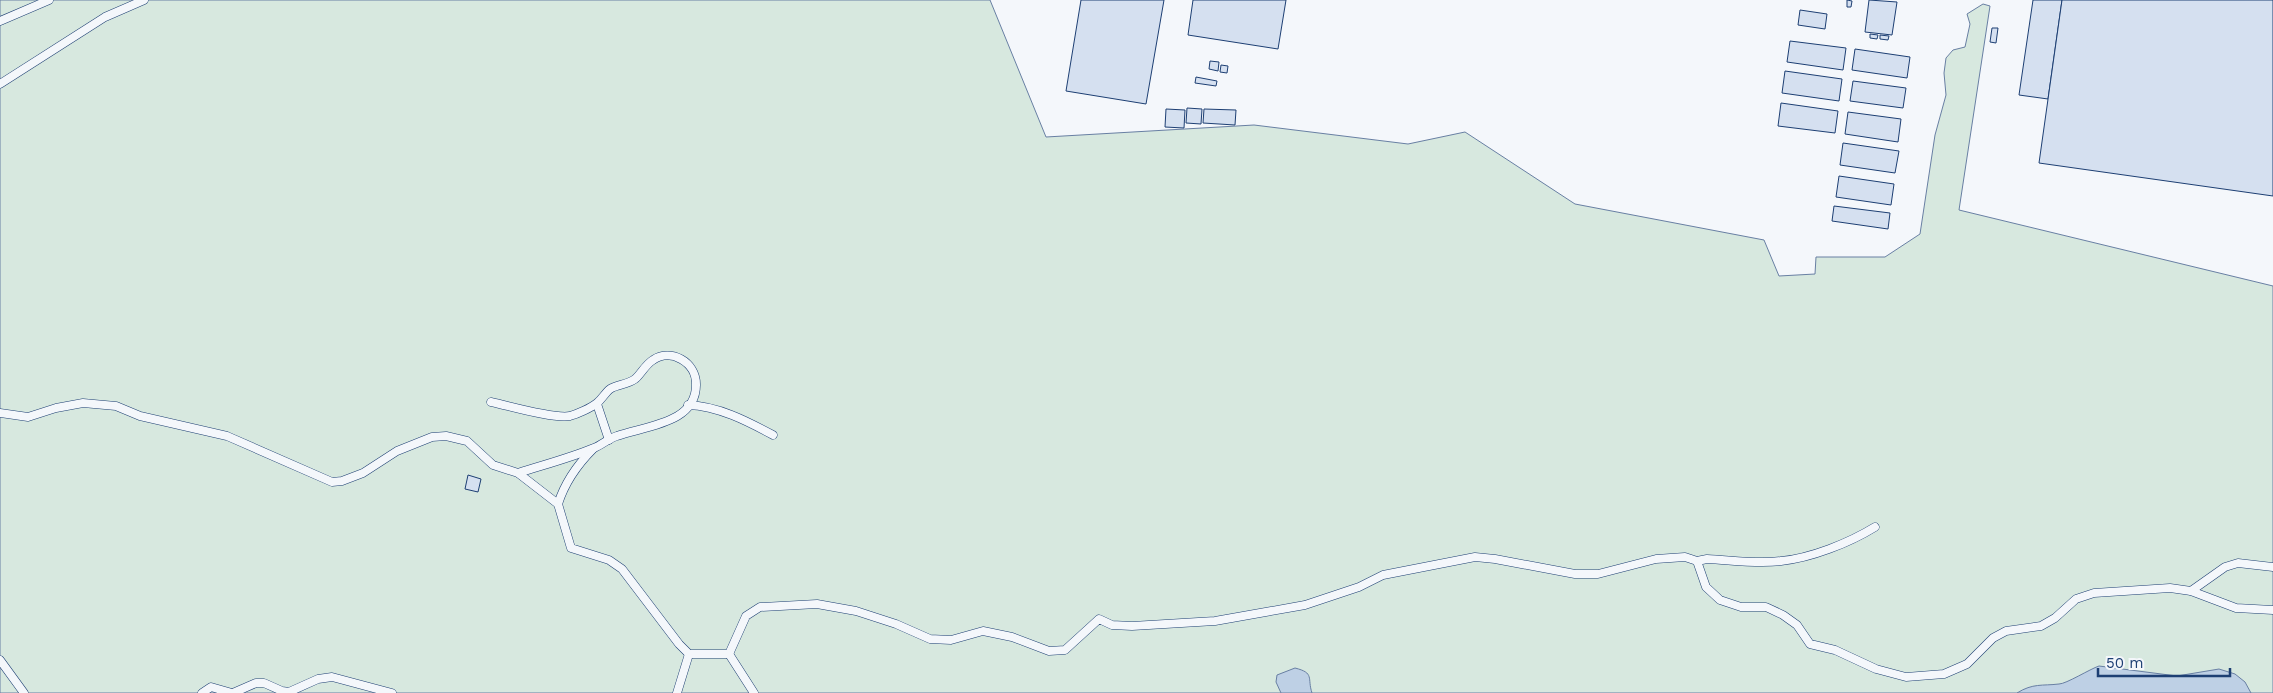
<svg xmlns="http://www.w3.org/2000/svg" width="2273" height="693" viewBox="0 0 2273 693" font-family="'Work Sans',sans-serif">
<rect width="100%" height="100%" fill="#f4f7fb"/>
<polygon fill="#d7e8df" stroke="#687fa3" points="0,0 990,0 1046,137 1254,125 1408,144 1465,132 1575,204 1764,240 1779,276 1815,274 1816,257 1885,257 1920,234 1935,135 1946,95 1944,73 1946,58 1953,50 1965,47 1970,24 1967,14 1983,4 1990,6 1959,210 2273,286 2273,693 0,693"/>
<g fill="#bed0e5" stroke="#687fa3">
<path d="M2099,666L2177,676L2219,669L2235,674L2245,682L2251,693H2017C2033,683 2042,686 2059,684C2066,684 2090,669 2099,666Z"/>
<path d="M1295,668C1315,673 1307,678 1312,693H1281L1276,682L1277,675Z"/>
</g>
<g fill="#d5e0f0" stroke="#1d3f73">
<polygon points="1081,0 1164,0 1146,104 1066,91"/>
<polygon points="1193,0 1286,0 1278,49 1188,35"/>
<polygon points="1847,0 1852,1 1851,7 1847,7"/>
<polygon points="1869,0 1897,2 1892,35 1865,32"/>
<polygon points="2033,0 2062,0 2048,99 2019,95"/>
<polygon points="2062,0 2273,0 2273,196 2039,163"/>
<polygon points="1800,10 1827,14 1825,29 1798,25"/>
<polygon points="1992,28 1998,28 1996,43 1990,42"/>
<polygon points="1870,34 1878,35 1877,39 1870,38"/>
<polygon points="1880,35 1889,36 1888,40 1880,39"/>
<polygon points="1790,41 1846,48 1843,70 1787,62"/>
<polygon points="1855,49 1910,57 1907,78 1852,70"/>
<polygon points="1210,61 1219,62 1218,71 1209,69"/>
<polygon points="1221,65 1228,66 1227,73 1220,72"/>
<polygon points="1785,71 1842,79 1839,101 1782,93"/>
<polygon points="1196,77 1217,81 1216,86 1195,83"/>
<polygon points="1853,81 1906,88 1903,108 1850,101"/>
<polygon points="1781,103 1838,111 1835,133 1778,126"/>
<polygon points="1187,108 1202,109 1201,124 1186,123"/>
<polygon points="1166,109 1185,110 1184,128 1165,127"/>
<polygon points="1204,109 1236,110 1235,125 1203,123"/>
<polygon points="1848,112 1901,119 1898,142 1845,134"/>
<polygon points="1843,143 1899,151 1895,173 1840,165"/>
<polygon points="1839,176 1894,184 1891,205 1836,197"/>
<polygon points="1834,206 1890,213 1888,229 1832,221"/>
<polygon points="468,475 481,479 478,492 465,489"/>
</g>
<g fill="none" stroke-linecap="round" stroke-linejoin="round">
<defs>
<g id="lane">
<polyline points="0,21 49,0"/>
<polyline points="0,84 105,17 144,0"/>
<path d="M491,402C510,406 553,419 570,416C577,414 591,408 597,403C602,399 605,393 610,389C617,384 627,385 635,379C641,374 645,365 653,360C671,348 696,362 696,384C697,424 644,426 617,436C609,438 602,445 594,448C570,458 543,465 518,473"/>
<polyline points="597,404 609,440"/>
<path d="M688,405C718,406 747,421 773,435"/>
<polyline points="0,413 28,417 56,408 83,403 116,406 140,416 227,436 332,482 342,481 363,473 397,451 432,437 446,436 467,441 493,465 518,473 558,504 571,548 609,560 622,569 679,644 689,654 729,654 746,616 760,607 817,604 856,611 896,624 930,639 951,640 983,631 1012,637 1049,651 1065,650 1099,619 1112,625 1132,626 1215,621 1305,605 1359,587 1383,575 1475,557 1495,559 1575,574 1598,574 1656,559 1685,557 1697,561 1706,587 1720,600 1741,607 1766,607 1783,615 1797,625 1810,644 1835,650 1876,669 1906,677 1944,674 1967,664 1993,638 2006,631 2041,626 2055,618 2076,599 2094,593 2170,588 2191,591 2236,608 2273,610"/>
<path d="M558,504C565,482 576,466 593,449"/>
<path d="M1697,561L1707,559C1731,560 1757,564 1781,561C1811,558 1849,543 1875,527"/>
<polyline points="2191,591 2225,567 2238,563 2273,567"/>
<polyline points="729,654 754,693"/>
<polyline points="0,660 24,693"/>
<polyline points="202,693 211,687 232,693"/>
<polyline points="233,693 256,683 264,683 282,691 289,692 318,679 332,677 392,693"/>
<polyline points="677,693 689,654"/>
</g>
</defs>
<use href="#lane" stroke="#1d3f73" stroke-width="9"/>
<use href="#lane" stroke="#f4f7fb" stroke-width="8"/>
</g>
<path d="M2098 668v8h132v-8" fill="none" stroke="#1d3f73" stroke-width="2.5"/>
<text x="2106" y="668" font-size="15" fill="#1d3f73" stroke="#f4f7fb" stroke-width="4" paint-order="stroke">50 m</text>
</svg>
